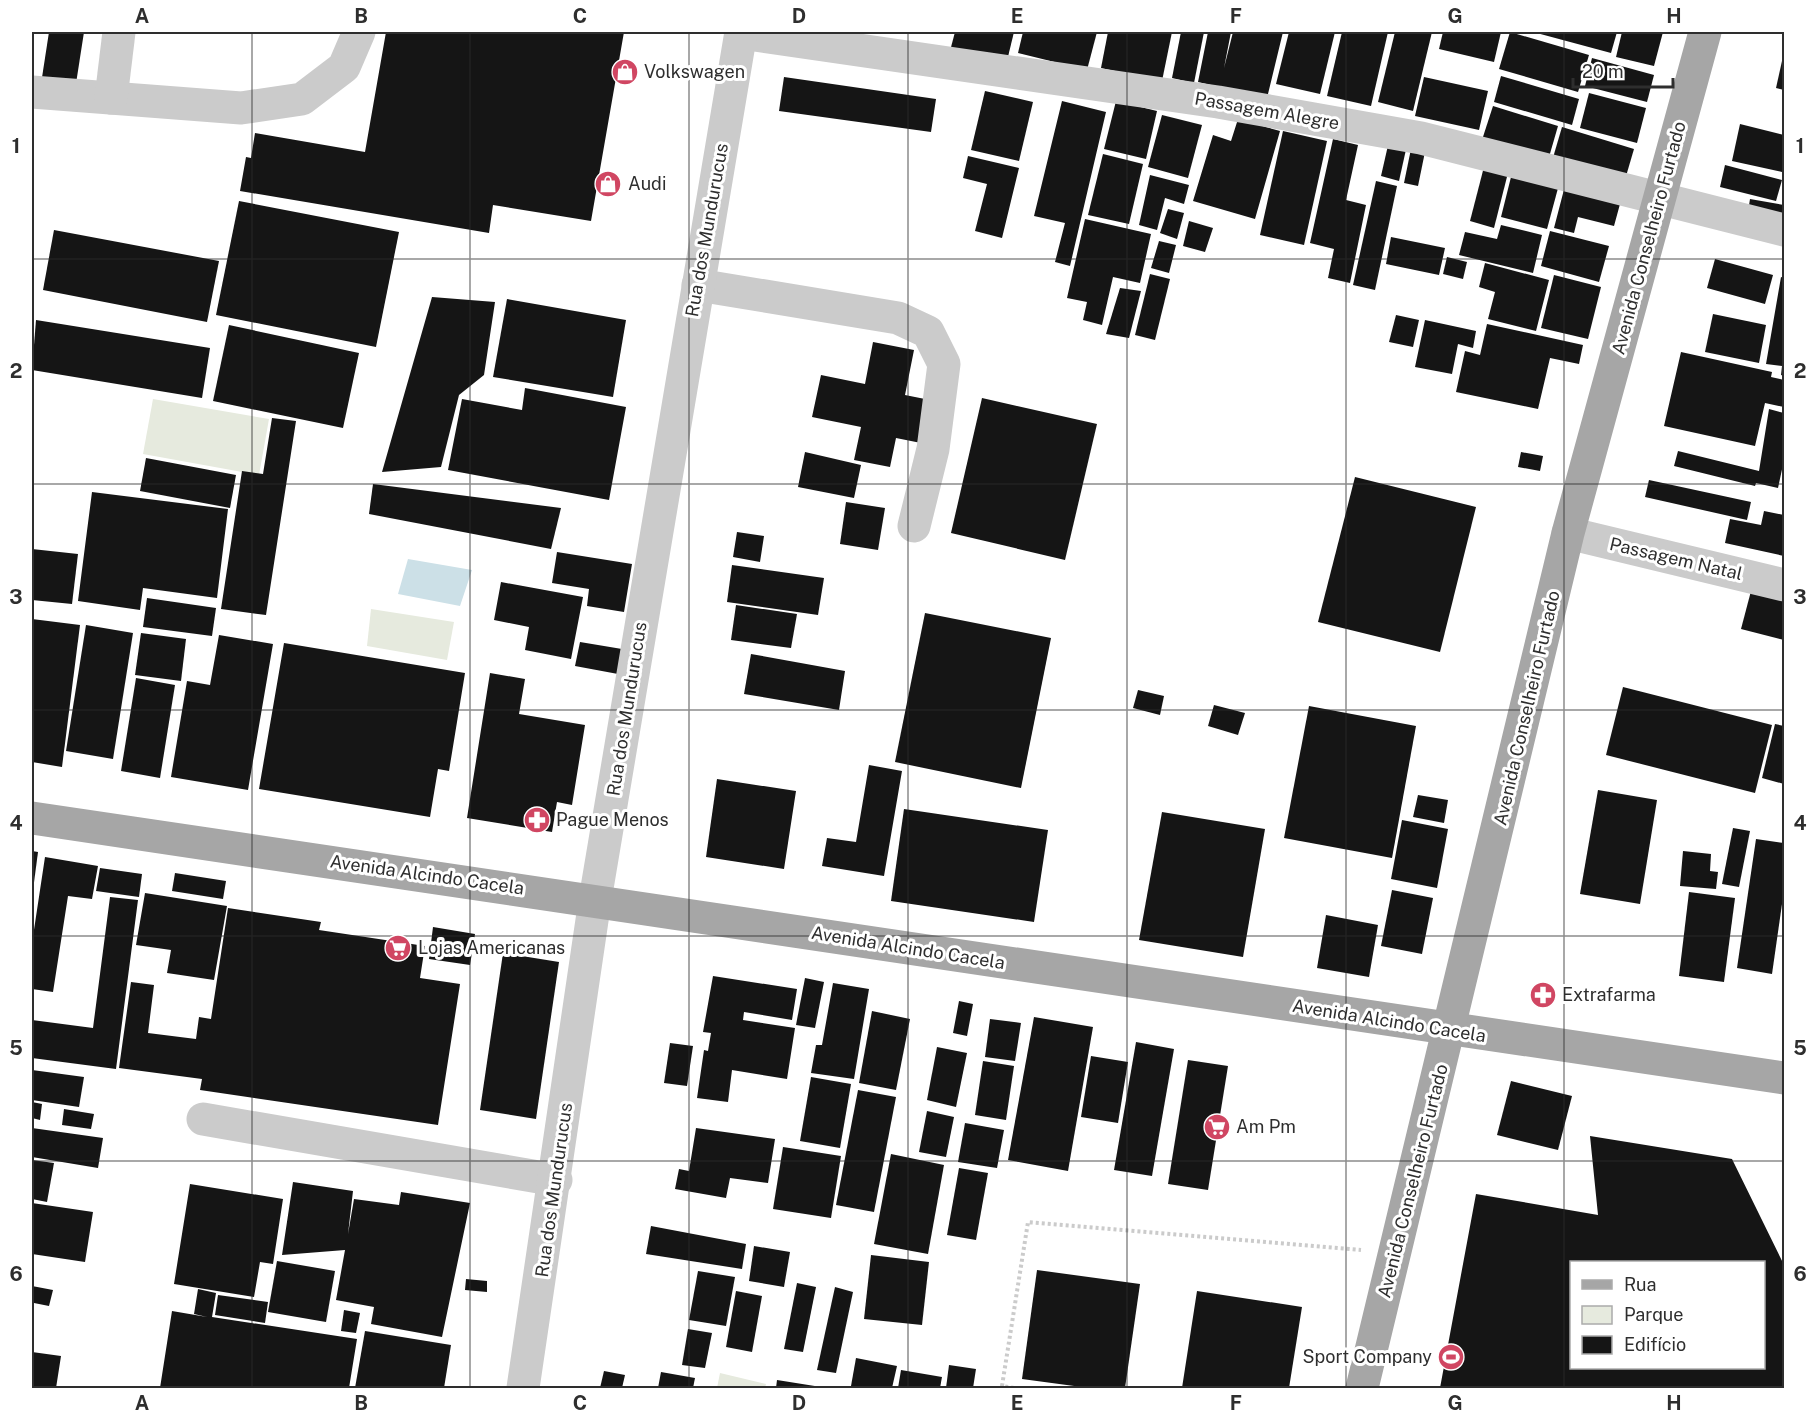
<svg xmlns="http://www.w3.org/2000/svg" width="1816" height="1420" viewBox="0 0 1816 1420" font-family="'Public Sans',sans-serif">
<rect width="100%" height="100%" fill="#fff"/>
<g fill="#e6eade">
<polygon points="153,399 269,419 259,475 143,454"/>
<polygon points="371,609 454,622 447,660 367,646"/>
<polygon points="720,1373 766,1384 765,1388 717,1388"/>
</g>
<polygon fill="#cce0e7" points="408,559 472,570 460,606 398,594"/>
<g fill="#151515" fill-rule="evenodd">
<polygon points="49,32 84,32 75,90 41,84"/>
<polygon points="386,32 624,32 591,221 493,205 489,233 240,191 246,157 251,158 255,133 365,152"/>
<polygon points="955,32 1014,32 1006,65 950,51"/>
<polygon points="1023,32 1097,32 1087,70 1018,53"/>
<polygon points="1108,32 1172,32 1162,81 1101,68"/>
<polygon points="1181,32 1204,32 1194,83 1172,78"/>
<polygon points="1208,32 1231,32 1224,68 1233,32 1283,32 1267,98 1198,82"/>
<polygon points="1289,32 1335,32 1320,94 1276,84"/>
<polygon points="1342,32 1388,32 1371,106 1327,96"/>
<polygon points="1395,32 1432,32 1413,111 1378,102"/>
<polygon points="1443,32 1501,32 1494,62 1439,49"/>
<polygon points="1510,32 1589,55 1578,92 1499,69"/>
<polygon points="1533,32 1617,32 1611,53"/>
<polygon points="1622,32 1663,32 1654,66 1616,57"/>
<polygon points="1784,52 1784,90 1776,88"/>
<polygon points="1592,58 1654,75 1647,102 1585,86"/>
<polygon points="1501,76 1579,99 1572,125 1494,102"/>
<polygon points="784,77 936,99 931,132 779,111"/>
<polygon points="1424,77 1488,91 1479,130 1415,116"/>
<polygon points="985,91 1033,102 1019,161 971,150"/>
<polygon points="1589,93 1646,108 1637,143 1580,128"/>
<polygon points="1062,101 1106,112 1070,266 1055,262 1065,223 1034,216"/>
<polygon points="1116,101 1157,111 1146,159 1104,149"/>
<polygon points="1493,106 1558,126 1547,164 1481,143"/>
<polygon points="1162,115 1202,125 1188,178 1148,167"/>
<polygon points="1238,119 1280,131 1255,219 1193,201 1213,135 1231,141"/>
<polygon points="1740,124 1784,135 1782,172 1732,161"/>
<polygon points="1562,127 1634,149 1624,183 1552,161"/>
<polygon points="1283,131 1327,141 1304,245 1260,235"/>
<polygon points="1333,139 1358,145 1346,200 1366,205 1350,283 1328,278 1334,249 1310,243"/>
<polygon points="1389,141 1407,145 1399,181 1381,176"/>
<polygon points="1412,144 1426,147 1418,186 1404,183"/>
<polygon points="1103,154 1143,164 1129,224 1088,215"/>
<polygon points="968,156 1019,168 1002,238 975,231 987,184 963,178"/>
<polygon points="1486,159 1510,165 1494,228 1470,221"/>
<polygon points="1514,165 1561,177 1547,229 1501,217"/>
<polygon points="1725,165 1782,180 1776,201 1720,187"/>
<polygon points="1150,175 1189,185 1184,204 1165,198 1157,230 1139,225"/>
<polygon points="1567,178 1623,193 1614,226 1578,217 1574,233 1554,228"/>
<polygon points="1376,181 1397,186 1375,290 1353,285"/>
<polygon points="1750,199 1784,205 1784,225 1747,218"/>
<polygon points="239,201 399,232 376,347 216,315"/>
<polygon points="1168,209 1184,213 1177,239 1160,233"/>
<polygon points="1085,219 1151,234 1140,283 1113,277 1102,325 1083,320 1087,302 1067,298"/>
<polygon points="1189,221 1213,228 1205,252 1183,246"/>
<polygon points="1501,225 1542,235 1533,273 1459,255 1465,232 1497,239"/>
<polygon points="54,230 219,261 207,322 43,290"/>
<polygon points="1550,231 1609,246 1599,282 1541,266"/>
<polygon points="1391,237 1445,248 1439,275 1386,264"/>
<polygon points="1159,241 1176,245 1169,273 1151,268"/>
<polygon points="1447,257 1467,262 1463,279 1443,274"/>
<polygon points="1715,259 1773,275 1765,304 1707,288"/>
<polygon points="1485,263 1549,280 1536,331 1488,319 1495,292 1479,287"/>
<polygon points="1150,274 1170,279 1155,340 1135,335"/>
<polygon points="1554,275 1601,287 1588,339 1541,328"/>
<polygon points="1781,277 1784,278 1784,376 1781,375 1782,366 1766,364"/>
<polygon points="1120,288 1141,291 1129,338 1106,334"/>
<polygon points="432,297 495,302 484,375 459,395 441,467 382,472"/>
<polygon points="507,299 626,320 613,397 493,377"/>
<polygon points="1713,314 1766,325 1759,363 1705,352"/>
<polygon points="1396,315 1419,320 1413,347 1389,342"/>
<polygon points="36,320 210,348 202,398 32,370"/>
<polygon points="1425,320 1476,331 1473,348 1458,344 1452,374 1415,367"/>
<polygon points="1487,324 1583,345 1579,364 1550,358 1538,409 1456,392 1465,351 1480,355"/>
<polygon points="229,325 359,353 343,428 213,401"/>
<polygon points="873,342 914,350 905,395 935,401 926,444 896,438 890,467 854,460 861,427 812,417 821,375 865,384"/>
<polygon points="1681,352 1772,372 1771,377 1784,380 1784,407 1765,403 1755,446 1664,426"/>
<polygon points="525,388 626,407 609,500 448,470 462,399 522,410"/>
<polygon points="982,398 1097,424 1065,560 951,533"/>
<polygon points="1769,409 1784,413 1784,460 1778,488 1756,483 1755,486 1674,466 1678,451 1759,471"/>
<polygon points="272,418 296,421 266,615 221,609 242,471 263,474"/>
<polygon points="805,452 861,465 854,498 798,487"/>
<polygon points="1521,452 1543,456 1540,471 1518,467"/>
<polygon points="146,458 236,475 230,508 140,491"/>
<polygon points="1355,477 1476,507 1440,652 1318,622"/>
<polygon points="1649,480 1751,502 1747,520 1645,497"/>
<polygon points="373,484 561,508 551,549 369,514"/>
<polygon points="92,492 228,509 217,598 143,588 140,610 78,601"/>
<polygon points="846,502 885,508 878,550 840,544"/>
<polygon points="1764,511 1784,515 1784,556 1725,543 1730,519 1761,525"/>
<polygon points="737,532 764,536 760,562 733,557"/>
<polygon points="32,549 78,554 72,604 32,600"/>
<polygon points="557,552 632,564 624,612 587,606 589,589 552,583"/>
<polygon points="732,565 824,578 818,615 727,602"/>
<polygon points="501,582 583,597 571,659 525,650 529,627 494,620"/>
<polygon points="1751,591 1784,599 1784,640 1741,629"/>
<polygon points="147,598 216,608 212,636 143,627"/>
<polygon points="736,605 797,614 791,648 731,640"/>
<polygon points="925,613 1051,638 1021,788 895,762"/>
<polygon points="32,619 80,625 62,767 32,762"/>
<polygon points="86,625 133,633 113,759 66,751"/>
<polygon points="141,633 186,639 181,681 135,675"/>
<polygon points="219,635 273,644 248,790 171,777 187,681 210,685"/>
<polygon points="580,642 622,649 618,674 575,666"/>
<polygon points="284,643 465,673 449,771 438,769 430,817 259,789"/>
<polygon points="751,654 845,671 839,710 744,694"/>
<polygon points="490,673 525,679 519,714 585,725 572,805 557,802 552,832 467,818"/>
<polygon points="136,678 175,685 160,778 121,771"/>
<polygon points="1623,687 1772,725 1755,793 1606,755"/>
<polygon points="1138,690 1164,696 1160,715 1133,708"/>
<polygon points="1214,705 1245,713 1238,735 1208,726"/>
<polygon points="1309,706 1416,726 1392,858 1284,838"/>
<polygon points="1775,724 1784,726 1784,784 1762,778"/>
<polygon points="869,765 902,771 884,876 822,866 827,838 856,842"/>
<polygon points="717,779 796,791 784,869 706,857"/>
<polygon points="1598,790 1657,800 1640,904 1580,894"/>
<polygon points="1418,795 1448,800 1444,823 1413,817"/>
<polygon points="904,809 1048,830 1034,922 891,901"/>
<polygon points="1162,812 1265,829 1243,957 1139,940"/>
<polygon points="1402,820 1448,829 1437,888 1391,879"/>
<polygon points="1733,828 1750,831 1739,887 1722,884"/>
<polygon points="1756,839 1784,843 1784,890 1772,974 1737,968"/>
<polygon points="32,851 38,852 33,890 32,890"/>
<polygon points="1683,851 1711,854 1710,871 1718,872 1716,889 1680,886"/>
<polygon points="45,857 98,866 92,899 68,896 53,992 32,989 32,943"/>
<polygon points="100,868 142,874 139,897 96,891"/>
<polygon points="175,873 226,881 223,899 172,891"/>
<polygon points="1392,890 1433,898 1422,954 1381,946"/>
<polygon points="1689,892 1735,898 1724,982 1679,976"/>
<polygon points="145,893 227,906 214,980 167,973 171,950 136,945"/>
<polygon points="110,897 138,900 116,1069 32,1058 32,1020 93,1028"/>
<polygon points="228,908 321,922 319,930 425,946 420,978 460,984 438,1125 200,1090 202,1079 119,1068 131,982 154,985 148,1033 196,1039 199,1017 211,1019"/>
<polygon points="1326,915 1378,925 1369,977 1317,968"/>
<polygon points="433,927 475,934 470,965 429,959"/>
<polygon points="503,953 559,962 536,1119 480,1110"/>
<polygon points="713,976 797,989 792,1020 744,1012 743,1020 795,1028 787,1079 732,1070 728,1102 697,1098 704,1050 708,1051 711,1033 703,1032"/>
<polygon points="805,978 824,982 815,1028 796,1025"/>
<polygon points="833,983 869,989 854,1079 811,1073 816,1045 822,1045"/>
<polygon points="959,1001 973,1004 967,1036 953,1033"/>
<polygon points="872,1011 910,1019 896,1090 859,1083"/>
<polygon points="1034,1017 1093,1027 1068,1171 1008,1160"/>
<polygon points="990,1019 1021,1023 1015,1061 985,1057"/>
<polygon points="1136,1042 1174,1049 1152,1176 1114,1170"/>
<polygon points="670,1043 693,1046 687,1086 664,1083"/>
<polygon points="937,1047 967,1053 956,1107 927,1100"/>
<polygon points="1091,1056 1128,1062 1118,1123 1081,1117"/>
<polygon points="1188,1060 1228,1066 1208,1190 1168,1184"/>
<polygon points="983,1061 1014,1066 1006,1120 975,1115"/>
<polygon points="32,1070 84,1077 79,1107 32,1100"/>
<polygon points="811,1077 851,1084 840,1148 800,1141"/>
<polygon points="1511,1081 1572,1096 1558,1150 1497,1135"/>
<polygon points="858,1090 896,1097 874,1212 836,1205"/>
<polygon points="32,1102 42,1104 40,1120 32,1118"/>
<polygon points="64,1109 94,1114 91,1129 62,1125"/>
<polygon points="927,1111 954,1117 946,1157 919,1152"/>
<polygon points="965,1123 1004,1130 997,1168 958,1162"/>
<polygon points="32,1128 103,1138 98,1168 32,1157"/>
<polygon points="696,1128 775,1139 768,1183 730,1178 726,1198 675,1189 679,1169 689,1171"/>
<path d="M1590,1136L1732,1159L1784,1265V1388H1440L1476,1194L1598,1215ZM1572,1262H1764V1368H1572Z"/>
<polygon points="783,1147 841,1156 831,1218 773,1209"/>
<polygon points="891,1154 944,1165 928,1254 874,1244"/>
<polygon points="32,1160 54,1163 47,1202 32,1199"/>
<polygon points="959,1168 988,1173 976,1240 947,1235"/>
<polygon points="293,1182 353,1191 348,1234 354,1199 399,1205 401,1192 470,1203 442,1337 371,1324 374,1307 336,1300 345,1250 282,1255"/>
<polygon points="190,1184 283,1199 273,1264 260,1262 254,1297 174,1284"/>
<polygon points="32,1203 93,1212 85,1262 32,1254"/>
<polygon points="651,1226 746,1244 742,1269 646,1254"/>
<polygon points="754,1246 790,1252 784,1287 749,1281"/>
<polygon points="871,1255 929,1262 922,1325 864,1319"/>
<polygon points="277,1261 335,1271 326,1322 268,1312"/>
<polygon points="1037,1270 1140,1284 1125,1388 1089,1388 1022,1379"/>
<polygon points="698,1271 735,1277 726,1326 689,1320"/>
<polygon points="466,1279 487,1281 487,1292 465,1290"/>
<polygon points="797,1283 816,1287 803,1352 784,1349"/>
<polygon points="32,1286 53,1290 49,1306 34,1303 32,1309"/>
<polygon points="835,1287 853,1292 836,1373 817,1370"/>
<polygon points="198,1289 216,1293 212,1317 357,1339 349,1388 160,1388 172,1311 207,1317 194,1314"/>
<polygon points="736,1291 762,1296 752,1352 726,1347"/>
<polygon points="1197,1291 1302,1307 1289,1388 1182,1388"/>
<polygon points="218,1295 268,1302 265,1323 215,1315"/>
<polygon points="344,1310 360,1313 356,1333 341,1331"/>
<polygon points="688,1329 712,1333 705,1368 682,1365"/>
<polygon points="365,1331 451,1345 444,1388 355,1388"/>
<polygon points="32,1352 61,1356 56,1388 32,1388"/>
<polygon points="856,1358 897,1366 892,1388 851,1386"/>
<polygon points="949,1365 976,1369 973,1388 946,1388"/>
<polygon points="901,1370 942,1377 940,1388 898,1388"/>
<polygon points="604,1371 625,1375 622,1388 600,1388"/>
<polygon points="661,1372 695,1378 693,1388 658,1388"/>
<polygon points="777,1380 821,1387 821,1388 776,1388"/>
</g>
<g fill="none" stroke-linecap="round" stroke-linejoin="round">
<polyline stroke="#cbcbcb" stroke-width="4" stroke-dasharray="3 3" stroke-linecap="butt" points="1014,1388 1002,1386 1028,1222 1361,1250"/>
<g stroke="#cbcbcb" stroke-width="33">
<polyline points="741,33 1218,102 1421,138 1784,230"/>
<polyline points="32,92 241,108 302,99 344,67 359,32"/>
<polyline points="111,98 119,32"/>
<polyline points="698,285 898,318 928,332 944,364 933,449 914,526"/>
<polyline points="1568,533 1784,585"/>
<polyline points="203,1119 556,1180"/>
<polyline points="523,1388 595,900 741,32"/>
</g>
<g stroke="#a6a6a6" stroke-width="33">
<polyline points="32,818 1784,1078"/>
<polyline points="1362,1388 1568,533 1705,32"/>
</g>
</g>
<path fill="none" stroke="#2e2e2e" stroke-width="1.5" stroke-opacity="0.55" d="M252,32V1388M470,32V1388M689,32V1388M908,32V1388M1127,32V1388M1346,32V1388M1564,32V1388M32,259H1784M32,484H1784M32,710H1784M32,936H1784M32,1161H1784"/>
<defs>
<symbol id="shop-disc" viewBox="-11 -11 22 22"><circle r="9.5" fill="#d04662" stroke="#fff"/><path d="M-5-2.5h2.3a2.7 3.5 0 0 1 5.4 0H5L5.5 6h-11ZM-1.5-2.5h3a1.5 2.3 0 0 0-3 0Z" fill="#fff"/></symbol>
<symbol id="pharmacy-disc" viewBox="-11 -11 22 22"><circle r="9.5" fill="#d04662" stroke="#fff"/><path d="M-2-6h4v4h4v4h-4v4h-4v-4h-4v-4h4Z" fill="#fff"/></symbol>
<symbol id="supermarket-disc" viewBox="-11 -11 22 22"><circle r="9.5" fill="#d04662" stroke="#fff"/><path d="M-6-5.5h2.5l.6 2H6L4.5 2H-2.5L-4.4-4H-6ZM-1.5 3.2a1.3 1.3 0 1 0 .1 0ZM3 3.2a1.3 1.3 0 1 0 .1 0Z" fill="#fff"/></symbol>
<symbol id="stadium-disc" viewBox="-11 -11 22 22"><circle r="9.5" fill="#d04662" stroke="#fff"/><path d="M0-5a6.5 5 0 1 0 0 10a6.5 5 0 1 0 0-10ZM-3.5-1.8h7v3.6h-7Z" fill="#fff"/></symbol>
</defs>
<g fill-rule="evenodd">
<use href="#shop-disc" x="610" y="57" width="30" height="30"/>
<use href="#shop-disc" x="593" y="169" width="30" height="30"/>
<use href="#pharmacy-disc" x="522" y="805" width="30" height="30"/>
<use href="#supermarket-disc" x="383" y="933" width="30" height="30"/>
<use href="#pharmacy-disc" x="1528" y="980" width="30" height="30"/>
<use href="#supermarket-disc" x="1202" y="1112" width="30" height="30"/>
<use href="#stadium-disc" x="1436" y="1342" width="30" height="30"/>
</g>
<g text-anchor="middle" stroke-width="6" stroke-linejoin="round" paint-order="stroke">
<g font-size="18" fill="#2e2e2e" stroke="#fff" text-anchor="start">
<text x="644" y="78">Volkswagen</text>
<text x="628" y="190">Audi</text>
<text x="556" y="826">Pague Menos</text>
<text x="418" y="954">Lojas Americanas</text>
<text x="1562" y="1001">Extrafarma</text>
<text x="1236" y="1133">Am Pm</text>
<text x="1432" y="1363" text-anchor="end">Sport Company</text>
</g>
<g font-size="18" fill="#2e2e2e" stroke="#fff">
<text transform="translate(1267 111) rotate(10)" y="6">Passagem Alegre</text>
<text transform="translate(707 230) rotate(-80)" y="6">Rua dos Mundurucus</text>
<text transform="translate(1649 238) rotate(-75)" y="6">Avenida Conselheiro Furtado</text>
<text transform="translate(1676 559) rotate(13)" y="6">Passagem Natal</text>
<text transform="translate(1527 708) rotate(-77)" y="6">Avenida Conselheiro Furtado</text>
<text transform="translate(627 709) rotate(-81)" y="6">Rua dos Mundurucus</text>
<text transform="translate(427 875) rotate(8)" y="6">Avenida Alcindo Cacela</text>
<text transform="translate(908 948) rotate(9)" y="6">Avenida Alcindo Cacela</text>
<text transform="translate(1389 1021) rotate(9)" y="6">Avenida Alcindo Cacela</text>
<text transform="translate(1413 1181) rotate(-76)" y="6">Avenida Conselheiro Furtado</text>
<text transform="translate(554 1190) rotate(-82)" y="6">Rua dos Mundurucus</text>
</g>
</g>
<rect width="1816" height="1420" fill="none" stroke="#ffffff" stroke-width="66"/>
<rect x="1570" y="1261" width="195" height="108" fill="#ffffff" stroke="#ababab" stroke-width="1.5"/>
<rect x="1582" y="1280" width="30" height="9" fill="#a6a6a6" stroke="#ababab" stroke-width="1.5"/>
<text x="1624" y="1291" font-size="18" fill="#2e2e2e">Rua</text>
<rect x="1582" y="1306" width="30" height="18" fill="#e6eade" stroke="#ababab" stroke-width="1.5"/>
<text x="1624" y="1321" font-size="18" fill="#2e2e2e">Parque</text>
<rect x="1582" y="1336" width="30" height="18" fill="#151515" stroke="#ababab" stroke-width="1.5"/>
<text x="1624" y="1351" font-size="18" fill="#2e2e2e">Edifício</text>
<path d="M1573 78v9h100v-9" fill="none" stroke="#2e2e2e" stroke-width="3"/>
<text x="1582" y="78" font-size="18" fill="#2e2e2e" stroke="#ffffff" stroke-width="4.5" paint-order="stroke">20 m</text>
<rect x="33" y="33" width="1750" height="1354" fill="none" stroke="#2e2e2e" stroke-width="2"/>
<g font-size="20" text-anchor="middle" font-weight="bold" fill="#2e2e2e">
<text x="142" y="23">A</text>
<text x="361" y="23">B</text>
<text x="580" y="23">C</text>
<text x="799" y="23">D</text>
<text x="1017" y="23">E</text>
<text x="1236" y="23">F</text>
<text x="1455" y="23">G</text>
<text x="1674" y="23">H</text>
<text x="16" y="153">1</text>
<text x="1800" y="153">1</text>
<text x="16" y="378">2</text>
<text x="1800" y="378">2</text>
<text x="16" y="604">3</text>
<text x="1800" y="604">3</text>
<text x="16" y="830">4</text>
<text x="1800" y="830">4</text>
<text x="16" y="1055">5</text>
<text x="1800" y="1055">5</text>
<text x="16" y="1281">6</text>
<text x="1800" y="1281">6</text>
<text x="142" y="1410">A</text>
<text x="361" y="1410">B</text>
<text x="580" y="1410">C</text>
<text x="799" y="1410">D</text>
<text x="1017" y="1410">E</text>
<text x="1236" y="1410">F</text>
<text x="1455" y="1410">G</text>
<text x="1674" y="1410">H</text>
</g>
</svg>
